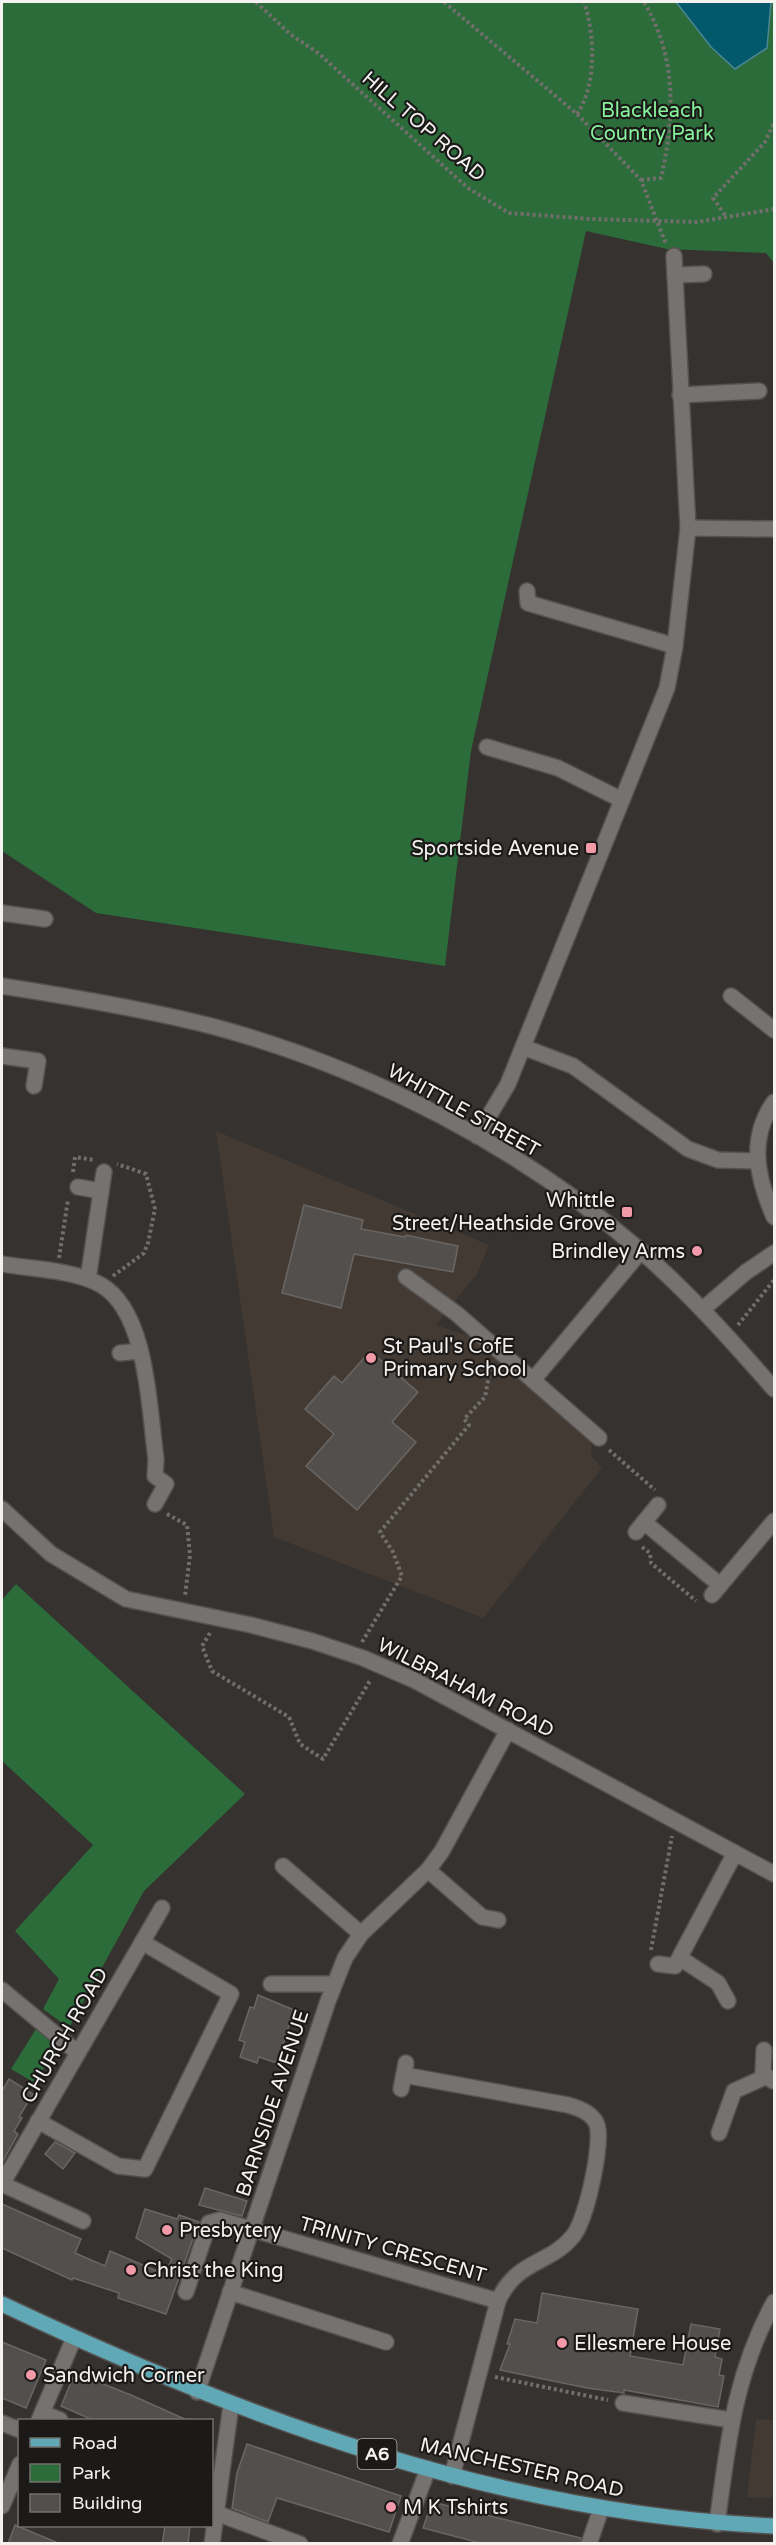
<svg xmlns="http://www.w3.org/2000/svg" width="776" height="2545" viewBox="0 0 776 2545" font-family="'Varela Round',sans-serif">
<rect width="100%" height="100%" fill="#35322f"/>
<g fill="#433a33">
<polygon points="216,1131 489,1245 477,1274 436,1325 470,1336 586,1436 592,1446 591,1456 602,1468 483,1618 274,1537"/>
<polygon points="756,2419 774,2420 774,2498 747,2497"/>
</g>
<g fill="#2c6b3a">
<polygon points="2,2 774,2 774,263 766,253 667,249 586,231 471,751 445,966 96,913 2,851"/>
<polygon points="16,1584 245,1794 144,1891 69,2028 43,2009 59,1979 15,1931 93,1845 2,1761 2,1600"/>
<polygon points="36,2029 57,2046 35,2083 11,2069"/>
</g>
<polygon fill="#02596b" stroke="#4b8793" stroke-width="1.5" points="676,2 771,2 767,48 735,69 711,47"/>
<g fill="#534f4d" stroke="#6a6663" stroke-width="1.5">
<polygon points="304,1205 363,1220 361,1229 405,1237 406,1235 458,1246 453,1272 354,1254 341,1308 282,1293"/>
<polygon points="370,1351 418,1392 392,1422 416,1442 357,1510 306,1466 334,1434 305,1409 334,1376 342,1383"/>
<polygon points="258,1995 294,2010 277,2063 259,2057 257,2063 240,2057 245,2042 239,2040 250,2007 254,2008"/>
<polygon points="9,2079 33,2094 19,2117 22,2118 14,2131 18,2134 2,2163 2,2091"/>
<polygon points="55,2142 75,2153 63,2169 45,2154"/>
<polygon points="205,2188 247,2201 242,2216 199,2205"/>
<polygon points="2,2204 81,2239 75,2253 105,2266 110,2251 164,2274 172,2259 136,2238 145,2209 177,2219 179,2215 199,2222 166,2314 118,2298 119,2293 73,2278 72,2280 2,2248"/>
<polygon points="542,2293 638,2309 630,2356 683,2365 691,2324 720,2329 715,2357 722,2359 719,2375 724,2376 718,2407 624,2390 624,2393 587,2388 500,2370 510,2344 507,2344 515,2319 537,2323"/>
<polygon points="2,2342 46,2360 26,2408 2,2398"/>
<polygon points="75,2373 131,2395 189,2421 95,2421 61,2406"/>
<polygon points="247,2444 401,2496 389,2532 277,2498 268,2522 232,2508 237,2473"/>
<polygon points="432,2502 581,2538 580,2544 484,2544 423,2528"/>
<polygon points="15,2525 58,2543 58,2544 8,2544"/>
<polygon points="165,2526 190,2526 188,2544 162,2544"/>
</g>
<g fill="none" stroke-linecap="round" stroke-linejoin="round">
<defs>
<g id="minor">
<polyline points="675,275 704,274"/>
<polyline points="680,395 759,391"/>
<polyline points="688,528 774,529"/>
<polyline points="527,591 528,603 675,646"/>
<polyline points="487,747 558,768 622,800"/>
<polyline points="2,913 45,919"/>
<path d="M2,986C73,997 145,1009 215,1027C370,1069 521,1147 642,1252C690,1294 732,1341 774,1389"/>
<polyline points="731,996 774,1030"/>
<polyline points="523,1047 573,1066 688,1149 718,1160 757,1161"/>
<polyline points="2,1056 38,1061 34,1086"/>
<path d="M774,1102C748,1139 757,1178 774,1217"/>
<polyline points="477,1136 508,1084 667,688 675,646 688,528 674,256"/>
<polyline points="78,1187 101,1191"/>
<path d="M2,1264C30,1269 75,1270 101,1285C148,1312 149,1410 156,1459L155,1476L166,1484L155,1504"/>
<polyline points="406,1277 457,1314 599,1438"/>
<polyline points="88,1279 104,1172"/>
<polyline points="703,1309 746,1272 774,1253"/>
<polyline points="120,1353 140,1351"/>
<polyline points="533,1380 641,1251"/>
<polyline points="2,1509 51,1554 126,1599 251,1625 312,1641 363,1658 414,1680 774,1874"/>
<polyline points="644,1522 720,1585"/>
<polyline points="636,1532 658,1505"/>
<polyline points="712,1595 774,1521"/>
<polyline points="283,1866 361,1934"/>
<polyline points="428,1870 482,1917 498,1920"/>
<polyline points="680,1958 718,1983 728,2001"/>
<polyline points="658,1964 675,1966 735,1853"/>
<polyline points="271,1984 334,1984"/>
<polyline points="2,1990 78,2053"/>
<polyline points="764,2050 763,2073 773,2081"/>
<polyline points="401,2089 406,2063"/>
<polyline points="38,2121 118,2166 145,2169 231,1994 142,1942"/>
<polyline points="719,2133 734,2091 765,2077"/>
<polyline points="2,2184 162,1908"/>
<polyline points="2,2184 83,2221"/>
<path d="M186,2292L209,2223L220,2220L498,2301C517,2259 550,2265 573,2236C586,2221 603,2144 597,2125C593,2113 579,2108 568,2105L404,2075"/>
<polyline points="230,2292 386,2342"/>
<polyline points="197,2392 328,2001 345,1958 361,1934 428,1870 442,1851 508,1730"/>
<polyline points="623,2403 731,2420"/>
<polyline points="42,2413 60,2420"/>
<polyline points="39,2420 74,2338"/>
<polyline points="2,2423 20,2430"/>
<polyline points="452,2476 498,2301"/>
<polyline points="2,2506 20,2464"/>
<polyline points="216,2513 300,2544"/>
<path d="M717,2524C728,2442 734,2376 774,2302"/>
<polyline points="212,2544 231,2405"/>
<polyline points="400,2544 428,2469"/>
<polyline points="589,2544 601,2509"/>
</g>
<path id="major" d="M2,2304C247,2420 501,2514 774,2526"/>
</defs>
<use href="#minor" stroke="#545150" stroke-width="18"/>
<use href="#major" stroke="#545150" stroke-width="18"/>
<g stroke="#716f6c" stroke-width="4" stroke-dasharray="3 3" stroke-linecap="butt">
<polyline points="256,2 290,34 318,53 468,188 509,213 591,219 697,222 774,209"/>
<polyline points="444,2 577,114 641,180 666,244"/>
<path d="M577,114C597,85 595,33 584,2"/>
<path d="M641,180L661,178C675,116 677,58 644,2"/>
<polyline points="725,215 713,198 765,142 774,123"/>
<polyline points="73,1172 75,1157 94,1160"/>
<polyline points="59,1258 68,1200"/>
<polyline points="113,1276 144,1253 148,1243 155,1209 146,1174 117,1164"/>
<polyline points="738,1325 774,1280"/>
<polyline points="609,1450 655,1490"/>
<polyline points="167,1514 187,1525 190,1555 185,1596"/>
<polyline points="642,1547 650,1553 651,1563 696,1601"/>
<polyline points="210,1633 202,1646 212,1671 289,1717 300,1744 323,1759 371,1679"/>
<polyline points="362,1642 402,1576 393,1552 380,1532 469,1425 464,1419 485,1397 491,1365"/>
<polyline points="651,1950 672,1836"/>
<polyline points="495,2377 608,2400"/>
</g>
<use href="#minor" stroke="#76726f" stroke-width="15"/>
<use href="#major" stroke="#60a8b5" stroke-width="15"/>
</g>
<g fill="#f39aa9" stroke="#1b1a19" stroke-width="2">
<rect x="585" y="842" width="12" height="12" rx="3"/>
<rect x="621" y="1206" width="12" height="12" rx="3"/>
<circle cx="697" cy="1251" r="6"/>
<circle cx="371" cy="1358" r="6"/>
<circle cx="167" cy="2230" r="6"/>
<circle cx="131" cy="2270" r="6"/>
<circle cx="562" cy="2343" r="6"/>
<circle cx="31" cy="2375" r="6"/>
<circle cx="391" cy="2507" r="6"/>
</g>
<g text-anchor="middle" stroke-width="4.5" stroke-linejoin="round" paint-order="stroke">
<rect fill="#1b1a19" stroke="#b3b1b0" stroke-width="1.5" x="357.5" y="2439" width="39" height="30" rx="4.5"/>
<g font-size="18" font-weight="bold" fill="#f4f2f1">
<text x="377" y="2460">A6</text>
</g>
<g font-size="20" fill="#86f39b" stroke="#1b1a19">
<text x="652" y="117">Blackleach<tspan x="652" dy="23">Country Park</tspan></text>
</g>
<g font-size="20" fill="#f4f2f1" stroke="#1b1a19">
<text transform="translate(424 126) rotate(41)" y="7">HILL TOP ROAD</text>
<text transform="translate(464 1110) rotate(29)" y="7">WHITTLE STREET</text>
<text transform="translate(466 1687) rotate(27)" y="7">WILBRAHAM ROAD</text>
<text transform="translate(64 2035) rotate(-60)" y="7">CHURCH ROAD</text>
<text transform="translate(272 2103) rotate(-72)" y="7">BARNSIDE AVENUE</text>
<text transform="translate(393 2249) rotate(16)" y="7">TRINITY CRESCENT</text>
<text transform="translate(522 2467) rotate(13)" y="7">MANCHESTER ROAD</text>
</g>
<g font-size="20" fill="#f4f2f1" stroke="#1b1a19" text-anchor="start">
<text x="579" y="855" text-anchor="end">Sportside Avenue</text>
<text x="615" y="1207" text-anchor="end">Whittle<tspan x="615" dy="23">Street/Heathside Grove</tspan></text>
<text x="685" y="1258" text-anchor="end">Brindley Arms</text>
<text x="383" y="1353">St Paul's CofE<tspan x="383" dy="23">Primary School</tspan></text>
<text x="179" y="2237">Presbytery</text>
<text x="143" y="2277">Christ the King</text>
<text x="574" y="2350">Ellesmere House</text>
<text x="43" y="2382">Sandwich Corner</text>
<text x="403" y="2514">M K Tshirts</text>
</g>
</g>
<rect width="776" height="2545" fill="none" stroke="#f4f2f1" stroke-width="6"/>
<rect x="18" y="2419" width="195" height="108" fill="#1b1a19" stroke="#72706f" stroke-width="1.5"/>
<rect x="30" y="2438" width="30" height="9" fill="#60a8b5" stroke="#72706f" stroke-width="1.5"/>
<text x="72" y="2449" font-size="18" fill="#f4f2f1">Road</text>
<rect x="30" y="2464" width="30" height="18" fill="#2c6b3a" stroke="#72706f" stroke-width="1.5"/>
<text x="72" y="2479" font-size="18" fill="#f4f2f1">Park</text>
<rect x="30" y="2494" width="30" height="18" fill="#534f4d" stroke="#72706f" stroke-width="1.5"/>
<text x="72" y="2509" font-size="18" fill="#f4f2f1">Building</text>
</svg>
